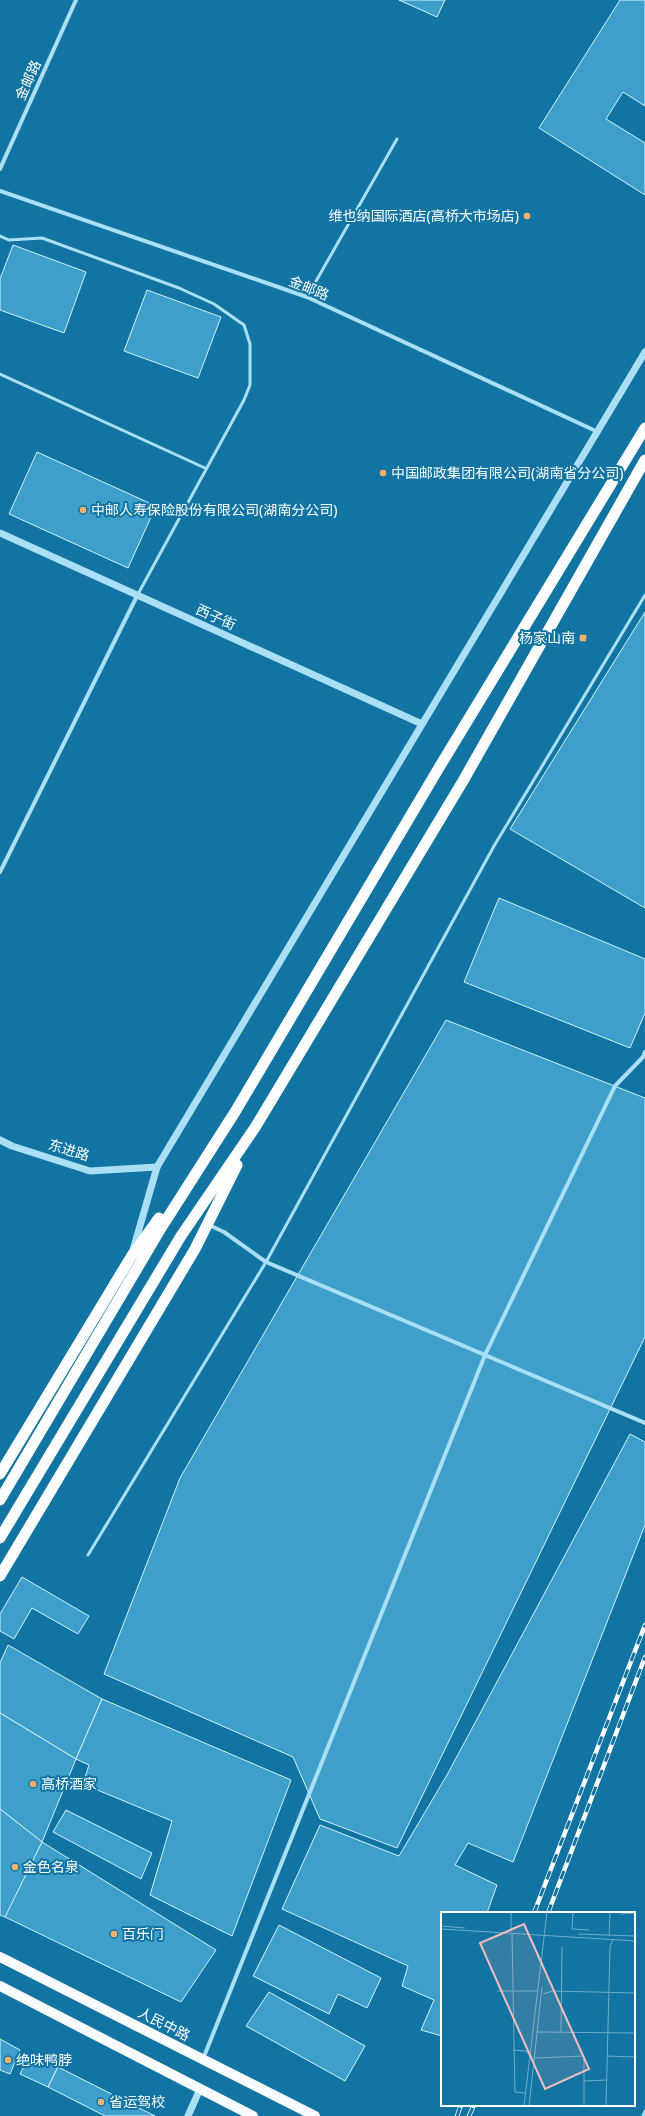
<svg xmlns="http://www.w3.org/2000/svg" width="645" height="2116" viewBox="0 0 645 2116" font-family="'Noto Sans','Noto Sans SC',sans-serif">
<rect width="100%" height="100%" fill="#1174a2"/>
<g fill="#3e9fca" stroke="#d4f1fe">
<polygon points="399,0 445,0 437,17"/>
<polygon points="620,0 645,0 645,106 623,92 606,119 645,143 645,195 539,128"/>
<polygon points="13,245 86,272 64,333 0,310 0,279"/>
<polygon points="147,290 221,317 198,378 124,351"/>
<polygon points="37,452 156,506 128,568 9,514"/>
<polygon points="645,612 645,908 510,829"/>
<polygon points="499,898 645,959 645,1013 630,1048 464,982"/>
<polygon points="446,1020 645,1098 645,1337 397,1848 320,1819 293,1757 104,1674 180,1478"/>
<polygon points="630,1434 645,1442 645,1525 513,1862 468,1843 455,1865 497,1885 487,1913 442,1913 442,2036 421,2030 434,2000 402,1986 408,1966 282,1909 320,1825 399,1856 447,1775"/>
<polygon points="22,1577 89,1616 78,1634 32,1608 14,1639 0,1631 0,1614"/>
<polygon points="8,1645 102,1699 76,1759 0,1713 0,1663"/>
<polygon points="102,1699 291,1780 232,1936 150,1895 172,1821 83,1784 89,1765 76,1759"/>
<polygon points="0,1713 76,1759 42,1842 0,1809"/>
<polygon points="0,1809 42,1842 20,1892 5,1917 0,1915"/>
<polygon points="66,1810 152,1853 141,1879 53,1832"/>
<polygon points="42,1842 216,1950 181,2002 5,1917"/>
<polygon points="279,1925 381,1978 367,2008 338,1994 329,2014 253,1976"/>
<polygon points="269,1992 365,2046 345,2081 246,2026"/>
<polygon points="0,2039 20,2050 10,2074 0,2070"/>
<polygon points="30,2054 58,2067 48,2087 20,2074"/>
<polygon points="58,2067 155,2116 105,2116 48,2087"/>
</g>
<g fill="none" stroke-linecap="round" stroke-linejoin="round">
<g stroke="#aadff6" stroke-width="3">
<polyline points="0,236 9,240 42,238 179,288 214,304 244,325 250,344 250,385 244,400 138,594"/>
<polyline points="307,297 397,139"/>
<polyline points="0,374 205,468"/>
<polyline points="88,1555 266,1262 494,846 645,595"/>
<polyline points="643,2116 645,2111"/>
</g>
<g stroke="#aadff6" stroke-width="4">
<polyline points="0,169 76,0"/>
<polyline points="0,191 307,297 598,432"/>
<polyline points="0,872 137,596"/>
<polyline points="209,1225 224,1232 266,1262 645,1423"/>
<polyline points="203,2059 485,1355 615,1086 643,1057 645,1052"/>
</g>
<g stroke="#aadff6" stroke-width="7">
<polyline points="0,533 422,724"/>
<polyline points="0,1140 12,1146 90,1171 157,1167"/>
<polyline points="133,1250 157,1167 645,352"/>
<polyline points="188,2116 200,2089"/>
</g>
<g stroke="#f9fdff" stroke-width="10">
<polyline points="0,1957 315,2116"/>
<polyline points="0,1986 253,2116"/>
</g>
<g stroke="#fcfeff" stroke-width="11">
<polyline points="0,1474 131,1257 159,1218"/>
<polyline points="0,1500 161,1228 235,1112 440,766 645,428"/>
<polyline points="0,1538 181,1236 256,1126 463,781 645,460"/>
<polyline points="0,1576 195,1249 237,1165"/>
</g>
<defs>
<g id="rail">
<polyline points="534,1913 645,1625"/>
<polyline points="548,1913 645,1657"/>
<polyline points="457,2116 461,2105"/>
<polyline points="469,2116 474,2105"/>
</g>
</defs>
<use href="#rail" stroke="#fff" stroke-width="4.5"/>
<use href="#rail" stroke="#1174a2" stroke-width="3" stroke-dasharray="9" stroke-linecap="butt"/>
</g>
<g fill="#ffb26f" stroke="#1174a2" stroke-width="1.5">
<circle cx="527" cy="216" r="4"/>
<circle cx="383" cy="473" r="4"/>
<circle cx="83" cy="510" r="4"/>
<rect x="579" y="634" width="8" height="8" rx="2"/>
<circle cx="33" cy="1784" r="4"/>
<circle cx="15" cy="1867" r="4"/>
<circle cx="114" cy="1934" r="4"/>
<circle cx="8" cy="2060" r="4"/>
<circle cx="101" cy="2102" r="4"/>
</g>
<g text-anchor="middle" stroke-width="4" stroke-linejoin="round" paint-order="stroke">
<g font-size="14" fill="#fff" stroke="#1174a2">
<text transform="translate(28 80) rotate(-66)" y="5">金邮路</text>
<text transform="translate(309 288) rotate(22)" y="5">金邮路</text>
<text transform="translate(216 617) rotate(24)" y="5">西子街</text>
<text transform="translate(69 1150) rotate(17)" y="5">东进路</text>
<text transform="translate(164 2024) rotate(27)" y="5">人民中路</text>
</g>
<g font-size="14" fill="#fff" stroke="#1174a2" text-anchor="start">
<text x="519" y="221" text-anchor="end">维也纳国际酒店(高桥大市场店)</text>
<text x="391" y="478">中国邮政集团有限公司(湖南省分公司)</text>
<text x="91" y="515">中邮人寿保险股份有限公司(湖南分公司)</text>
<text x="575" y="643" text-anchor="end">杨家山南</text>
<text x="41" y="1789">高桥酒家</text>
<text x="23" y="1872">金色名泉</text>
<text x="122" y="1939">百乐门</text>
<text x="16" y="2065">绝味鸭脖</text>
<text x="109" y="2107">省运驾校</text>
</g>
</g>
<g transform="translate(441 1912)">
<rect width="194" height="194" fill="#1174a2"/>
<path fill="none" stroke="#70acc7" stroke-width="1" d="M70,0V20M132,0L131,17L148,18M180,2L194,1M0,14L24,16M0,17L194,29M71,22L74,180L84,181M137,22L194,24M168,24L169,0M56,79H96M102,82L112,79L194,81M97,120L194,121M120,120L121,35M72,138L85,139L88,143M166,144L194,145M94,146L143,144V194M143,169L166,168M83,194L106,0M88,194L101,75M165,194L169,35L172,27"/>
<path fill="#f3bebe" fill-opacity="0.15" stroke="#f3bebe" stroke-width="2" d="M83,12L148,157L104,177L39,31Z"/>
<rect width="194" height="194" fill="none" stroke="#fff" stroke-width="2"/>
</g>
</svg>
